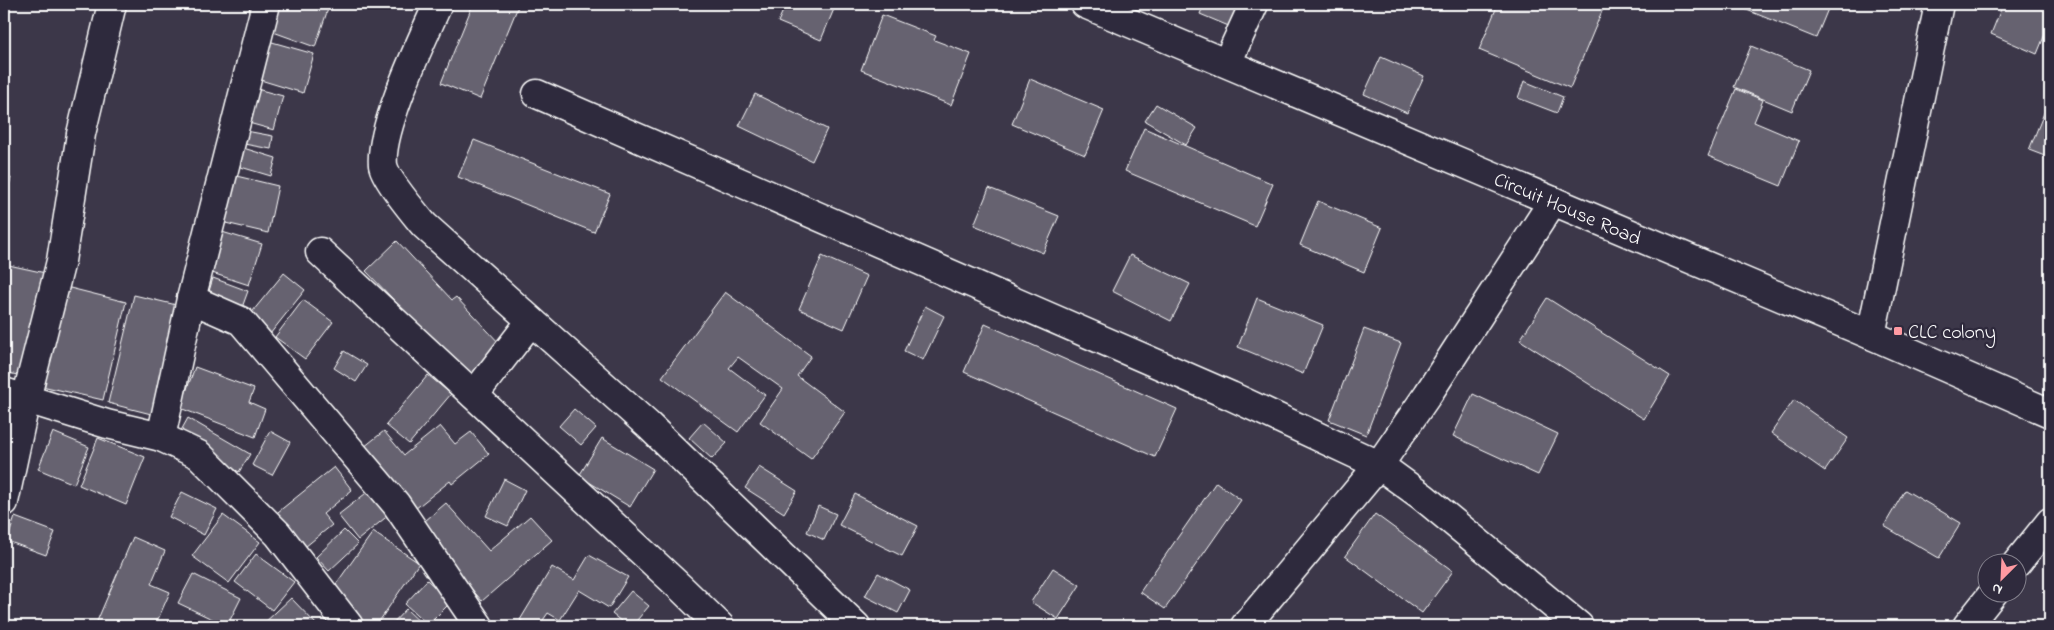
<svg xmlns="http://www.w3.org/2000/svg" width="2054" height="630" viewBox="0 0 2054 630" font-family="'Indie Flower',sans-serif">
<rect width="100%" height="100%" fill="#3c3749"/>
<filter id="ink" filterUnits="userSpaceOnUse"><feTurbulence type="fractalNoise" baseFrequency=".02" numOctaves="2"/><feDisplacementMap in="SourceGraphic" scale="10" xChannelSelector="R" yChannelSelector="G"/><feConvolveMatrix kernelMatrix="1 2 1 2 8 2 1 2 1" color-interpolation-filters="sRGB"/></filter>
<g filter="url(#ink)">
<g fill="#666270" stroke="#fff">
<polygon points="274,4 313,4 328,9 315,47 265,29"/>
<polygon points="473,4 519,4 480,99 441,83"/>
<polygon points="786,4 820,4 834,9 821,40 778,22"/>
<polygon points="1204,4 1241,4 1231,27 1200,14"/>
<polygon points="1498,4 1605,4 1570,88 1479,50"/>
<polygon points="1732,4 1830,4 1816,38"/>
<polygon points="2003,4 2050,4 2050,22 2037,54 1991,34"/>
<polygon points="882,15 936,36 934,40 971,54 951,105 861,70"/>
<polygon points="265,40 314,54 303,93 254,78"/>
<polygon points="1751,46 1809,70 1792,111 1734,87"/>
<polygon points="1381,57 1424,76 1407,113 1364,94"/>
<polygon points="1030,79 1104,110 1085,155 1012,124"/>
<polygon points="1524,81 1563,97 1557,113 1518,98"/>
<polygon points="253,88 283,96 274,130 245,122"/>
<polygon points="1736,89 1763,100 1754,122 1799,141 1781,186 1708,156"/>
<polygon points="755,94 827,129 812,161 739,126"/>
<polygon points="1156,104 1197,128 1186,145 1145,121"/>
<polygon points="2046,108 2050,110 2050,158 2029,150"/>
<polygon points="1144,128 1273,184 1255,226 1125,171"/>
<polygon points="246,131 273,136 271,149 244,144"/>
<polygon points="474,140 610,194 594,232 458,177"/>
<polygon points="240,147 276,158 271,176 234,165"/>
<polygon points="228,174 278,186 268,233 217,221"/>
<polygon points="4,176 11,178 4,206"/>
<polygon points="989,188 1059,216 1043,253 974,225"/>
<polygon points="1318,201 1382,228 1364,272 1300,245"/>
<polygon points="222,232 262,244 249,285 209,272"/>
<polygon points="397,241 452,300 456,297 501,345 468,377 366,271"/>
<polygon points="1130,255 1190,284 1171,321 1112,291"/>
<polygon points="822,256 867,276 844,329 799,309"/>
<polygon points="4,264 50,274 26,377 4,372"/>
<polygon points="284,273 305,290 270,334 248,317"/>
<polygon points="213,278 248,291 240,313 206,301"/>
<polygon points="66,287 126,302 103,400 42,386"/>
<polygon points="725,292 811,356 797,376 845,412 811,459 760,422 783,389 738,357 729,368 765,395 738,432 662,377"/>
<polygon points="134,295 185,307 159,416 108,403"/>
<polygon points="1257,298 1323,325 1303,374 1238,347"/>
<polygon points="1547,298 1670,376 1644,419 1520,340"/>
<polygon points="303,300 333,322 305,359 275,337"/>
<polygon points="925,306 944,316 923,360 904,351"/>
<polygon points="985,324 1177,409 1155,457 964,372"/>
<polygon points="1364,329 1401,343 1366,435 1329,420"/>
<polygon points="344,351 367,365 356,382 334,368"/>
<polygon points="195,367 254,389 249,402 265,409 255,437 180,408"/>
<polygon points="428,375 451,394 409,444 386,425"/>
<polygon points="1473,394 1558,434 1538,475 1453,436"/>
<polygon points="1794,400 1848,438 1825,471 1771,433"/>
<polygon points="574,409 596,428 581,445 559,426"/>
<polygon points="4,410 14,414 4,446"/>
<polygon points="188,418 250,454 239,472 178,436"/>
<polygon points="703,422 727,443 712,459 689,438"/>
<polygon points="440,426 455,444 471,432 489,454 452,484 450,481 410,513 359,451 384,431 404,455"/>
<polygon points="270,431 290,442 272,475 252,465"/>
<polygon points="53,432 89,447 74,484 38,469"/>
<polygon points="98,438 145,457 126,505 79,485"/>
<polygon points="602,438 653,469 630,507 579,476"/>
<polygon points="334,467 352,490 323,514 332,525 300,551 273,516"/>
<polygon points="759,467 797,491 784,513 745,488"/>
<polygon points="504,479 525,490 508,526 486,516"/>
<polygon points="1216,482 1241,500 1165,609 1140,592"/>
<polygon points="370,490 390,514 358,540 338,515"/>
<polygon points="1905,490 1961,523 1939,558 1884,526"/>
<polygon points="182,492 217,509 204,535 169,517"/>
<polygon points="855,494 918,526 902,556 839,525"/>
<polygon points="446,503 489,551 530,516 552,540 482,601 418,527"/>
<polygon points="818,506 836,514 824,540 807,532"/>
<polygon points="1375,514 1453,571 1422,613 1345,556"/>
<polygon points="223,515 260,542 229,583 192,556"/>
<polygon points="15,517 55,532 46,555 7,541"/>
<polygon points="344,530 358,544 329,571 316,557"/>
<polygon points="373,532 419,563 376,626 365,626 345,613 329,594"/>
<polygon points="133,537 165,551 151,584 170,592 155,626 95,626"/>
<polygon points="256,554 294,582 272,610 235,582"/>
<polygon points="589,555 628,577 609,608 579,590 560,620 548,613 539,626 530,626 520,620 552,567 574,580"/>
<polygon points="1053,568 1080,585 1058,619 1031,602"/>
<polygon points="878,573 910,590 898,613 865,596"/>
<polygon points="193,574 241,598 227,626 178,603"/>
<polygon points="427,580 451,602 428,625 405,604"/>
<polygon points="631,591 649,606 632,626 627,626 612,614"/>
<polygon points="291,598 317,625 261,626"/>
<polygon points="406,609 424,626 390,626"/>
<polygon points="953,621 963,626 951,626"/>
<polygon points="4,622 16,626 4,626"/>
</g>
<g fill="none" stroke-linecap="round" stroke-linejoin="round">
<defs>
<g id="minor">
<path d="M438,4C422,40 379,129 383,165C385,178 415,214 424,225L648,425L856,626"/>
<polyline points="1085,4 1871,335 2050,413"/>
<polyline points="1227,63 1254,4"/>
<polyline points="537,94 1231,396 1379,465 1423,497 1579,626"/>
<polyline points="320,252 682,589 720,626"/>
<polyline points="191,299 241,321 396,504 479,626"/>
<polyline points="1871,335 1939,4"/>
<polyline points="4,392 107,424 161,437 199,455 278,534 349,626"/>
<polyline points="474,395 531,321"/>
<polyline points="161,437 191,299 266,4"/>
<polyline points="4,502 26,399 61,261 81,134 112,4"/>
<polyline points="2016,564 2050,522"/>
<polyline points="1245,626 1379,465 1428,394 1553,201"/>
<polyline points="1967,626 1994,592"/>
</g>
</defs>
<use href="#minor" stroke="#fff" stroke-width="31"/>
<use href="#minor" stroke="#2f2a3d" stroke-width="28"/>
</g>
</g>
<rect fill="#ff9aa2" stroke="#2f2a3d" stroke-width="2" x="1893" y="326" width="10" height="10" rx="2.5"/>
<g text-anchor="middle" stroke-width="4.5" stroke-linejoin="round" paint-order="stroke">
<g font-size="20" fill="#fff" stroke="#2f2a3d">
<text transform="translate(1568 208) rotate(23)" y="7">Circuit House Road</text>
</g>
<g font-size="20" fill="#fff" stroke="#2f2a3d" text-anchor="start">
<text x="1908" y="338">CLC colony</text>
</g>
</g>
<rect width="2054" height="630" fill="none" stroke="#2f2a3d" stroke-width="20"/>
<rect x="10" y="10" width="2034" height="610" fill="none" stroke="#fff" stroke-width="2" filter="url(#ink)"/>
<g transform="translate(2002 578) rotate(204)"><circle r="24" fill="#2f2a3d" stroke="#827f8b"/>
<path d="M0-4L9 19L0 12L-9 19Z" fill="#ff9aa2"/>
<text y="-8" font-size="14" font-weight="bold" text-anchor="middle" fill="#ffffff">N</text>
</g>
</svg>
